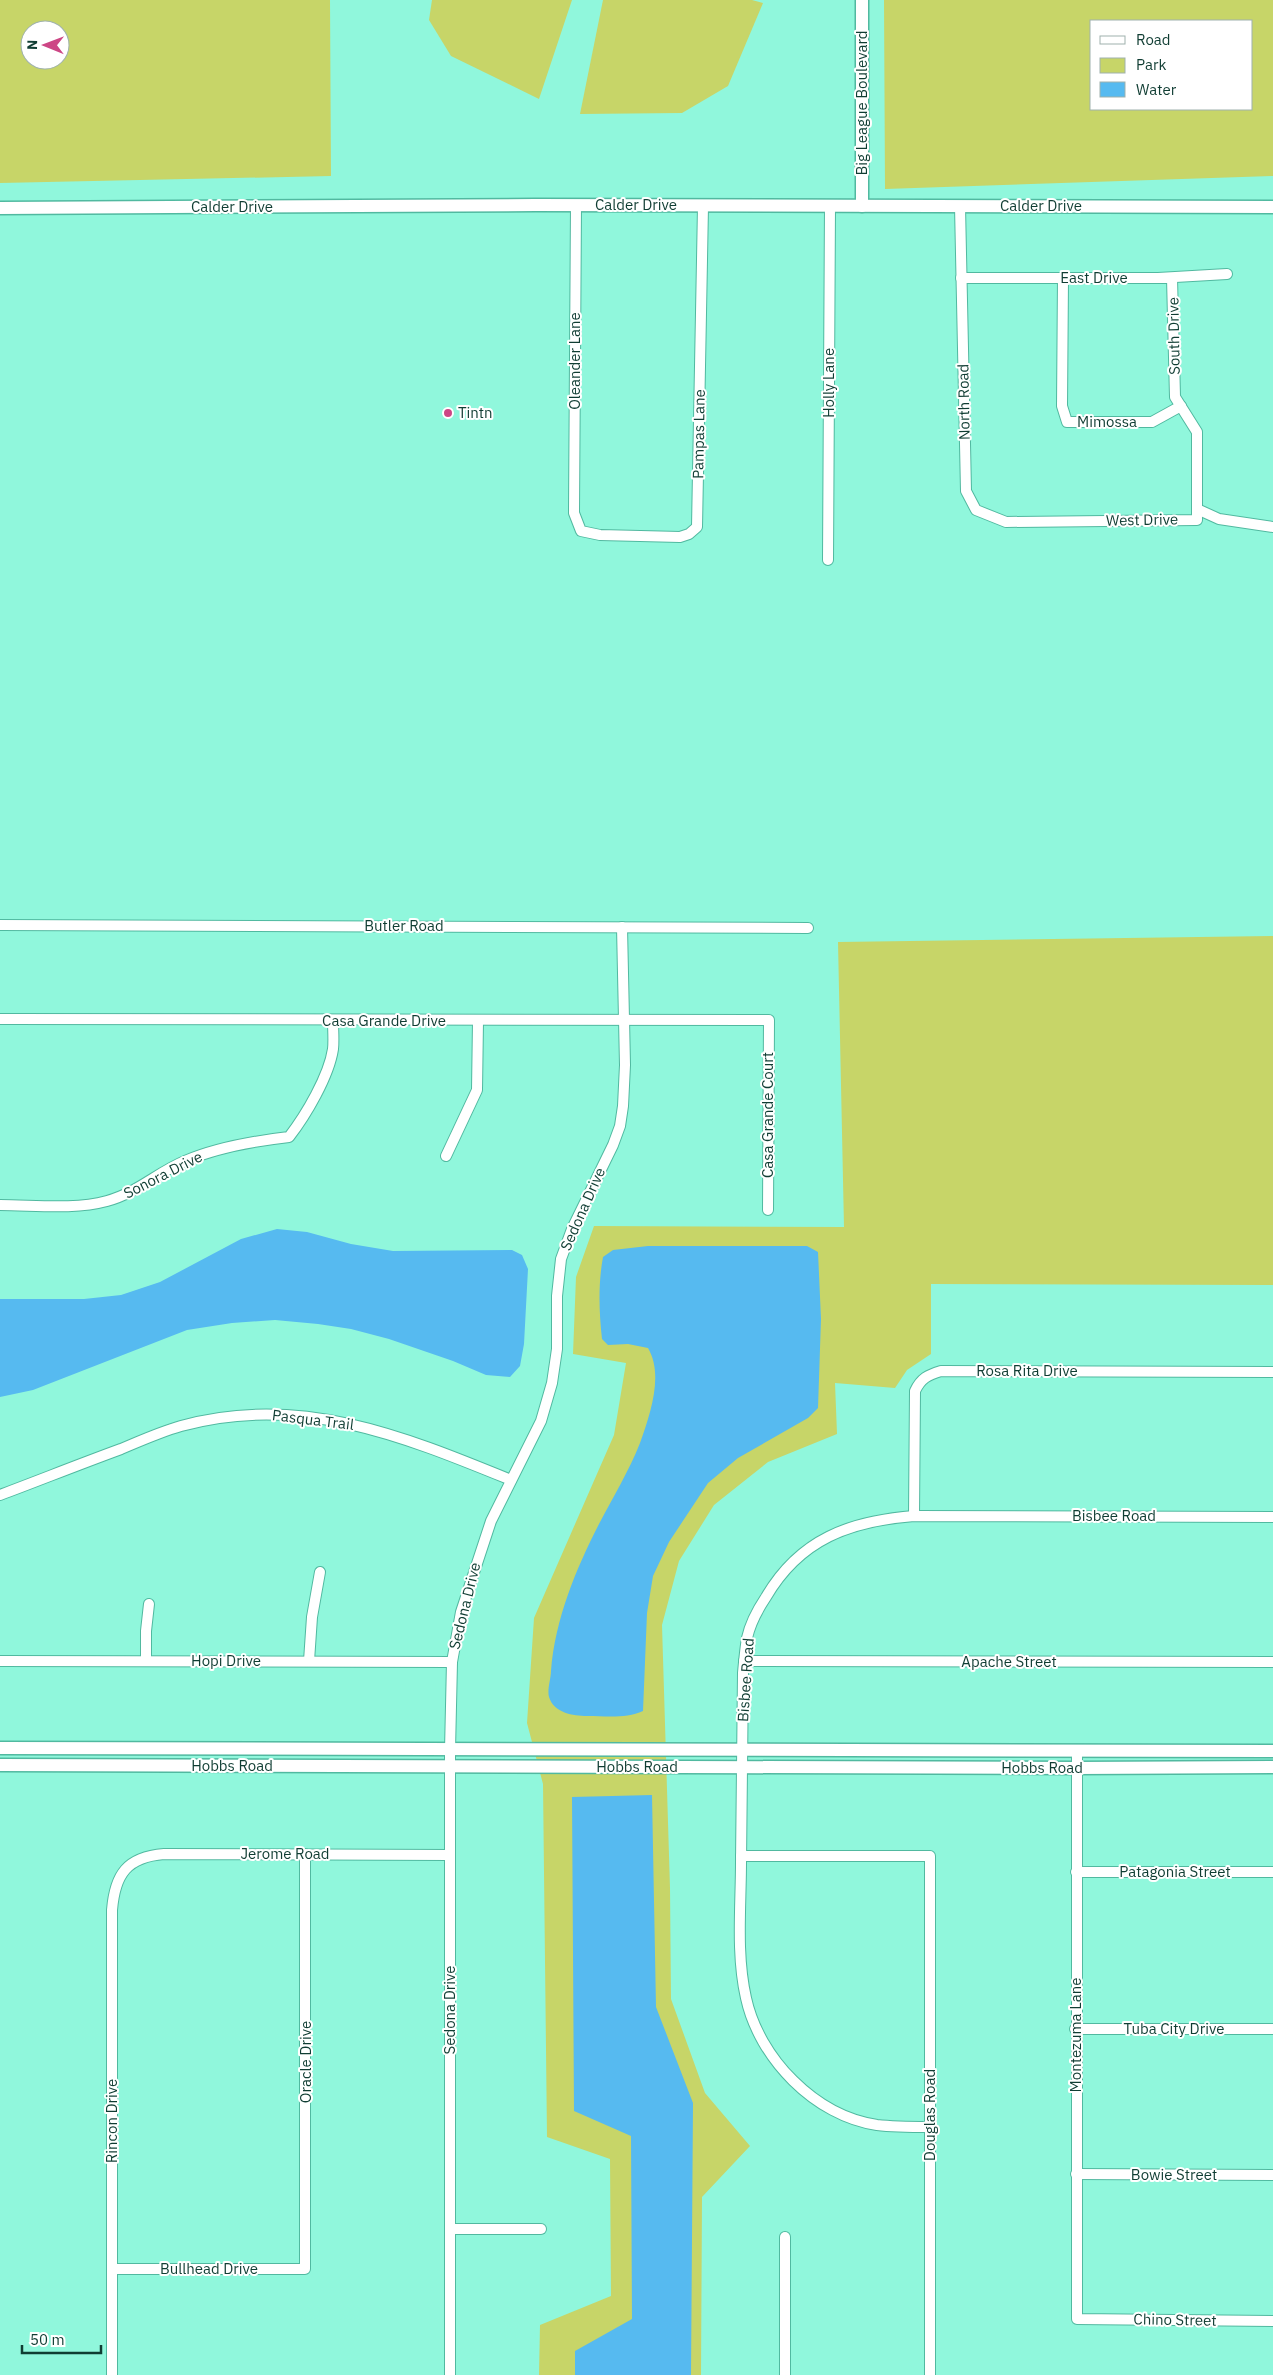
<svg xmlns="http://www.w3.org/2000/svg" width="1273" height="2375" viewBox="0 0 1273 2375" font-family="'IBM Plex Sans',sans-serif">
<rect width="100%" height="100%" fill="#90f7dc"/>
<g fill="#c7d568" fill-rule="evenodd">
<path d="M0,0H330L331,176L0,183ZM30,30H60V60H30Z"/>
<polygon points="432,0 572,0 539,99 451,56 429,20"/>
<polygon points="603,0 752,0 763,3 728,86 682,113 580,114"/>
<path d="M884,0H1273V176L885,189ZM1252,21V109H1092V21Z"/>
<polygon points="1273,936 1273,1285 931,1284 931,1354 907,1370 895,1388 835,1383 837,1434 768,1462 714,1505 679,1561 662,1625 670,1888 671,1999 705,2093 750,2146 702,2197 701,2375 539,2375 540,2325 611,2296 610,2159 547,2137 543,1784 527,1723 534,1618 614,1435 626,1363 573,1354 576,1277 594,1226 844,1227 838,942"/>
</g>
<g fill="#56baf0">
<polygon points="277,1229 307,1232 351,1244 393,1251 512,1250 522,1255 528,1269 524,1344 520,1366 510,1377 486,1375 453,1361 389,1339 351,1329 318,1324 275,1320 232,1323 187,1330 33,1390 0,1397 0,1299 84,1299 121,1295 160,1282 241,1239"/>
<path d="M648,1246H807L818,1252L821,1319L818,1408L808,1418L738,1458L708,1483L669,1542L653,1576L647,1613L643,1711C626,1719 605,1716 587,1716C573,1716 554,1713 549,1697C547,1690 551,1678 551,1671C555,1619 576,1569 599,1524C613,1497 629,1471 640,1443C650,1415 664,1375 648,1348L628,1344L608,1345L602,1339C599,1312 598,1284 603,1257L613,1250Z"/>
<polygon points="652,1795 656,2007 693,2103 691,2375 575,2375 575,2351 632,2319 631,2136 574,2111 572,1797"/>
</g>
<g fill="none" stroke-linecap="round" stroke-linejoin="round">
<defs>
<g id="minor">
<polyline points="576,205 574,513 581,531 600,535 680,537 689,534 697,527 703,206"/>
<polyline points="960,206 966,491 976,510 1006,522 1197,520 1197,432 1175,397 1172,278 1158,278"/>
<polyline points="961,278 1158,278 1227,274"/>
<polyline points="1063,278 1062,406 1067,422 1152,422 1181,406"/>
<polyline points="1197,509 1219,519 1273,527"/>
<polyline points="828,560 830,206"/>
<polyline points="0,925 808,928"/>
<polyline points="0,1019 769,1020 768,1210"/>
<polyline points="446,1156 477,1090 478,1021"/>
<path d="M0,1205C34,1205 74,1210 107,1201C137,1193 158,1172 185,1161C218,1147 254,1141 289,1137C306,1115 329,1076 333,1049C334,1040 333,1030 333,1021"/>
<path d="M0,1495C40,1480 80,1464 121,1449C140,1441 160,1432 181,1426C299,1393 403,1436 511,1480"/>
<path d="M914,1516L915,1391C921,1378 928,1375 941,1371L1273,1372"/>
<polyline points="0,1661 452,1662"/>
<polyline points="146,1661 146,1631 149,1604"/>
<polyline points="309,1661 312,1617 320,1572"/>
<polyline points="744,1661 1273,1662"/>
<polyline points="1077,1750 1077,2319 1273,2321"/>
<polyline points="741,1856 930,1856 930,2375"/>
<polyline points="1076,1872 1273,1872"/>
<polyline points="1075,2029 1273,2029"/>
<path d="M930,2127C912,2127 894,2127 877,2125C815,2116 759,2058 746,1998C736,1954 741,1906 741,1862C742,1799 742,1736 743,1673C744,1662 745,1650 747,1638C750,1624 758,1609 766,1597C800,1539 850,1521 914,1516L1273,1517"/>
<polyline points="1076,2174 1273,2175"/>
<polyline points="450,2229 541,2229"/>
<polyline points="112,2269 305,2269 305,1854"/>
<path d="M112,2375V1910C115,1874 127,1857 164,1854L450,1855"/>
<polyline points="450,2375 450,1750 452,1662 461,1612 491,1521 541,1421 552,1383 557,1349 557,1296 561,1259 572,1229 613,1145 620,1126 623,1106 625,1065 622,927"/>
<polyline points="785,2375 785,2237"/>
</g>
<g id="tertiary">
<polyline points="862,206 862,0"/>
<polyline points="0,208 535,205 1273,207"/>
<polyline points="0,1748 1273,1751"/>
<polyline points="0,1765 1077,1768 1273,1767"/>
</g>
</defs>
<use href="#minor" stroke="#51b9a0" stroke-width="12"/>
<use href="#tertiary" stroke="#51b9a0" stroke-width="15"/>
<use href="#minor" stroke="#fff" stroke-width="10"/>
<use href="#tertiary" stroke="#fff" stroke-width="12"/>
</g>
<circle fill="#cd4685" stroke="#fff" stroke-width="2" cx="448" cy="413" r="5"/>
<g text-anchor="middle" stroke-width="4" stroke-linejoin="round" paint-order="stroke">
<g font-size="15" fill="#103d33" stroke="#fff">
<text transform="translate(862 103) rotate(-90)" y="5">Big League Boulevard</text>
<text x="636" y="210">Calder Drive</text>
<text x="1041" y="211">Calder Drive</text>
<text x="232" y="212">Calder Drive</text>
<text x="1094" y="283">East Drive</text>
<text transform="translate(1174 336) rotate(-91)" y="5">South Drive</text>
<text transform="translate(575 361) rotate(-90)" y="5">Oleander Lane</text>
<text transform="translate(829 383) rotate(-90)" y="5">Holly Lane</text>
<text transform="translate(964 402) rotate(-91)" y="5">North Road</text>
<text x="1107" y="427">Mimossa</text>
<text transform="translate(699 434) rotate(-89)" y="5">Pampas Lane</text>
<text transform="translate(1142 520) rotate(-1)" y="5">West Drive</text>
<text x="404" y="931">Butler Road</text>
<text x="384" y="1026">Casa Grande Drive</text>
<text transform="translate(768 1115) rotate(-90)" y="5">Casa Grande Court</text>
<text transform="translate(163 1175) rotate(-27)" y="5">Sonora Drive</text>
<text transform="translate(583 1209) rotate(-66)" y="5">Sedona Drive</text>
<text x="1027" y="1376">Rosa Rita Drive</text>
<text transform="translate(313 1420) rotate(7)" y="5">Pasqua Trail</text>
<text x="1114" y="1521">Bisbee Road</text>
<text transform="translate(465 1606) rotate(-76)" y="5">Sedona Drive</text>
<text x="226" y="1666">Hopi Drive</text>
<text x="1009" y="1667">Apache Street</text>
<text transform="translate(746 1680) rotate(-86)" y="5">Bisbee Road</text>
<text x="232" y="1771">Hobbs Road</text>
<text x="637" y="1772">Hobbs Road</text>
<text x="1042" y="1773">Hobbs Road</text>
<text x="285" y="1859">Jerome Road</text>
<text x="1175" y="1877">Patagonia Street</text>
<text transform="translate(450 2010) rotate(-90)" y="5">Sedona Drive</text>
<text x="1174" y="2034">Tuba City Drive</text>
<text transform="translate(1076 2035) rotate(-90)" y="5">Montezuma Lane</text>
<text transform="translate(306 2062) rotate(-90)" y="5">Oracle Drive</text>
<text transform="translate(930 2115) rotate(-90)" y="5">Douglas Road</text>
<text transform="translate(112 2121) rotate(-90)" y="5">Rincon Drive</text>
<text x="1174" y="2180">Bowie Street</text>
<text x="209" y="2274">Bullhead Drive</text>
<text transform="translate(1175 2320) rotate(1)" y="5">Chino Street</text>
</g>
<g font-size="15" fill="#103d33" stroke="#fff" text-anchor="start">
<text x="458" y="418">Tintn</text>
</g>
</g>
<rect x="1090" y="20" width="162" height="90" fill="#ffffff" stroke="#9fb1ad"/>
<rect x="1100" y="36" width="25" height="8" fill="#ffffff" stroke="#9fb1ad"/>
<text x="1136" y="45" font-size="15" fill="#103d33">Road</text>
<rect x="1100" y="58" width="25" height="15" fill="#c7d568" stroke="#9fb1ad"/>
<text x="1136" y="70" font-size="15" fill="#103d33">Park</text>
<rect x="1100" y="82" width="25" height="15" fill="#56baf0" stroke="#9fb1ad"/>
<text x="1136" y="95" font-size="15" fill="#103d33">Water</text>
<g transform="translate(45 45) rotate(271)"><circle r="24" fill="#ffffff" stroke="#9fb1ad"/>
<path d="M0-4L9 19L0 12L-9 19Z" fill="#cd4685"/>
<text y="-8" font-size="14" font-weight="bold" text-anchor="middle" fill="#103d33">N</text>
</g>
<path d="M22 2345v8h79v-8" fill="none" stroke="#103d33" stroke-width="2.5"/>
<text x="30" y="2345" font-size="15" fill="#103d33" stroke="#ffffff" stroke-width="4" paint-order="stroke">50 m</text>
</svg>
